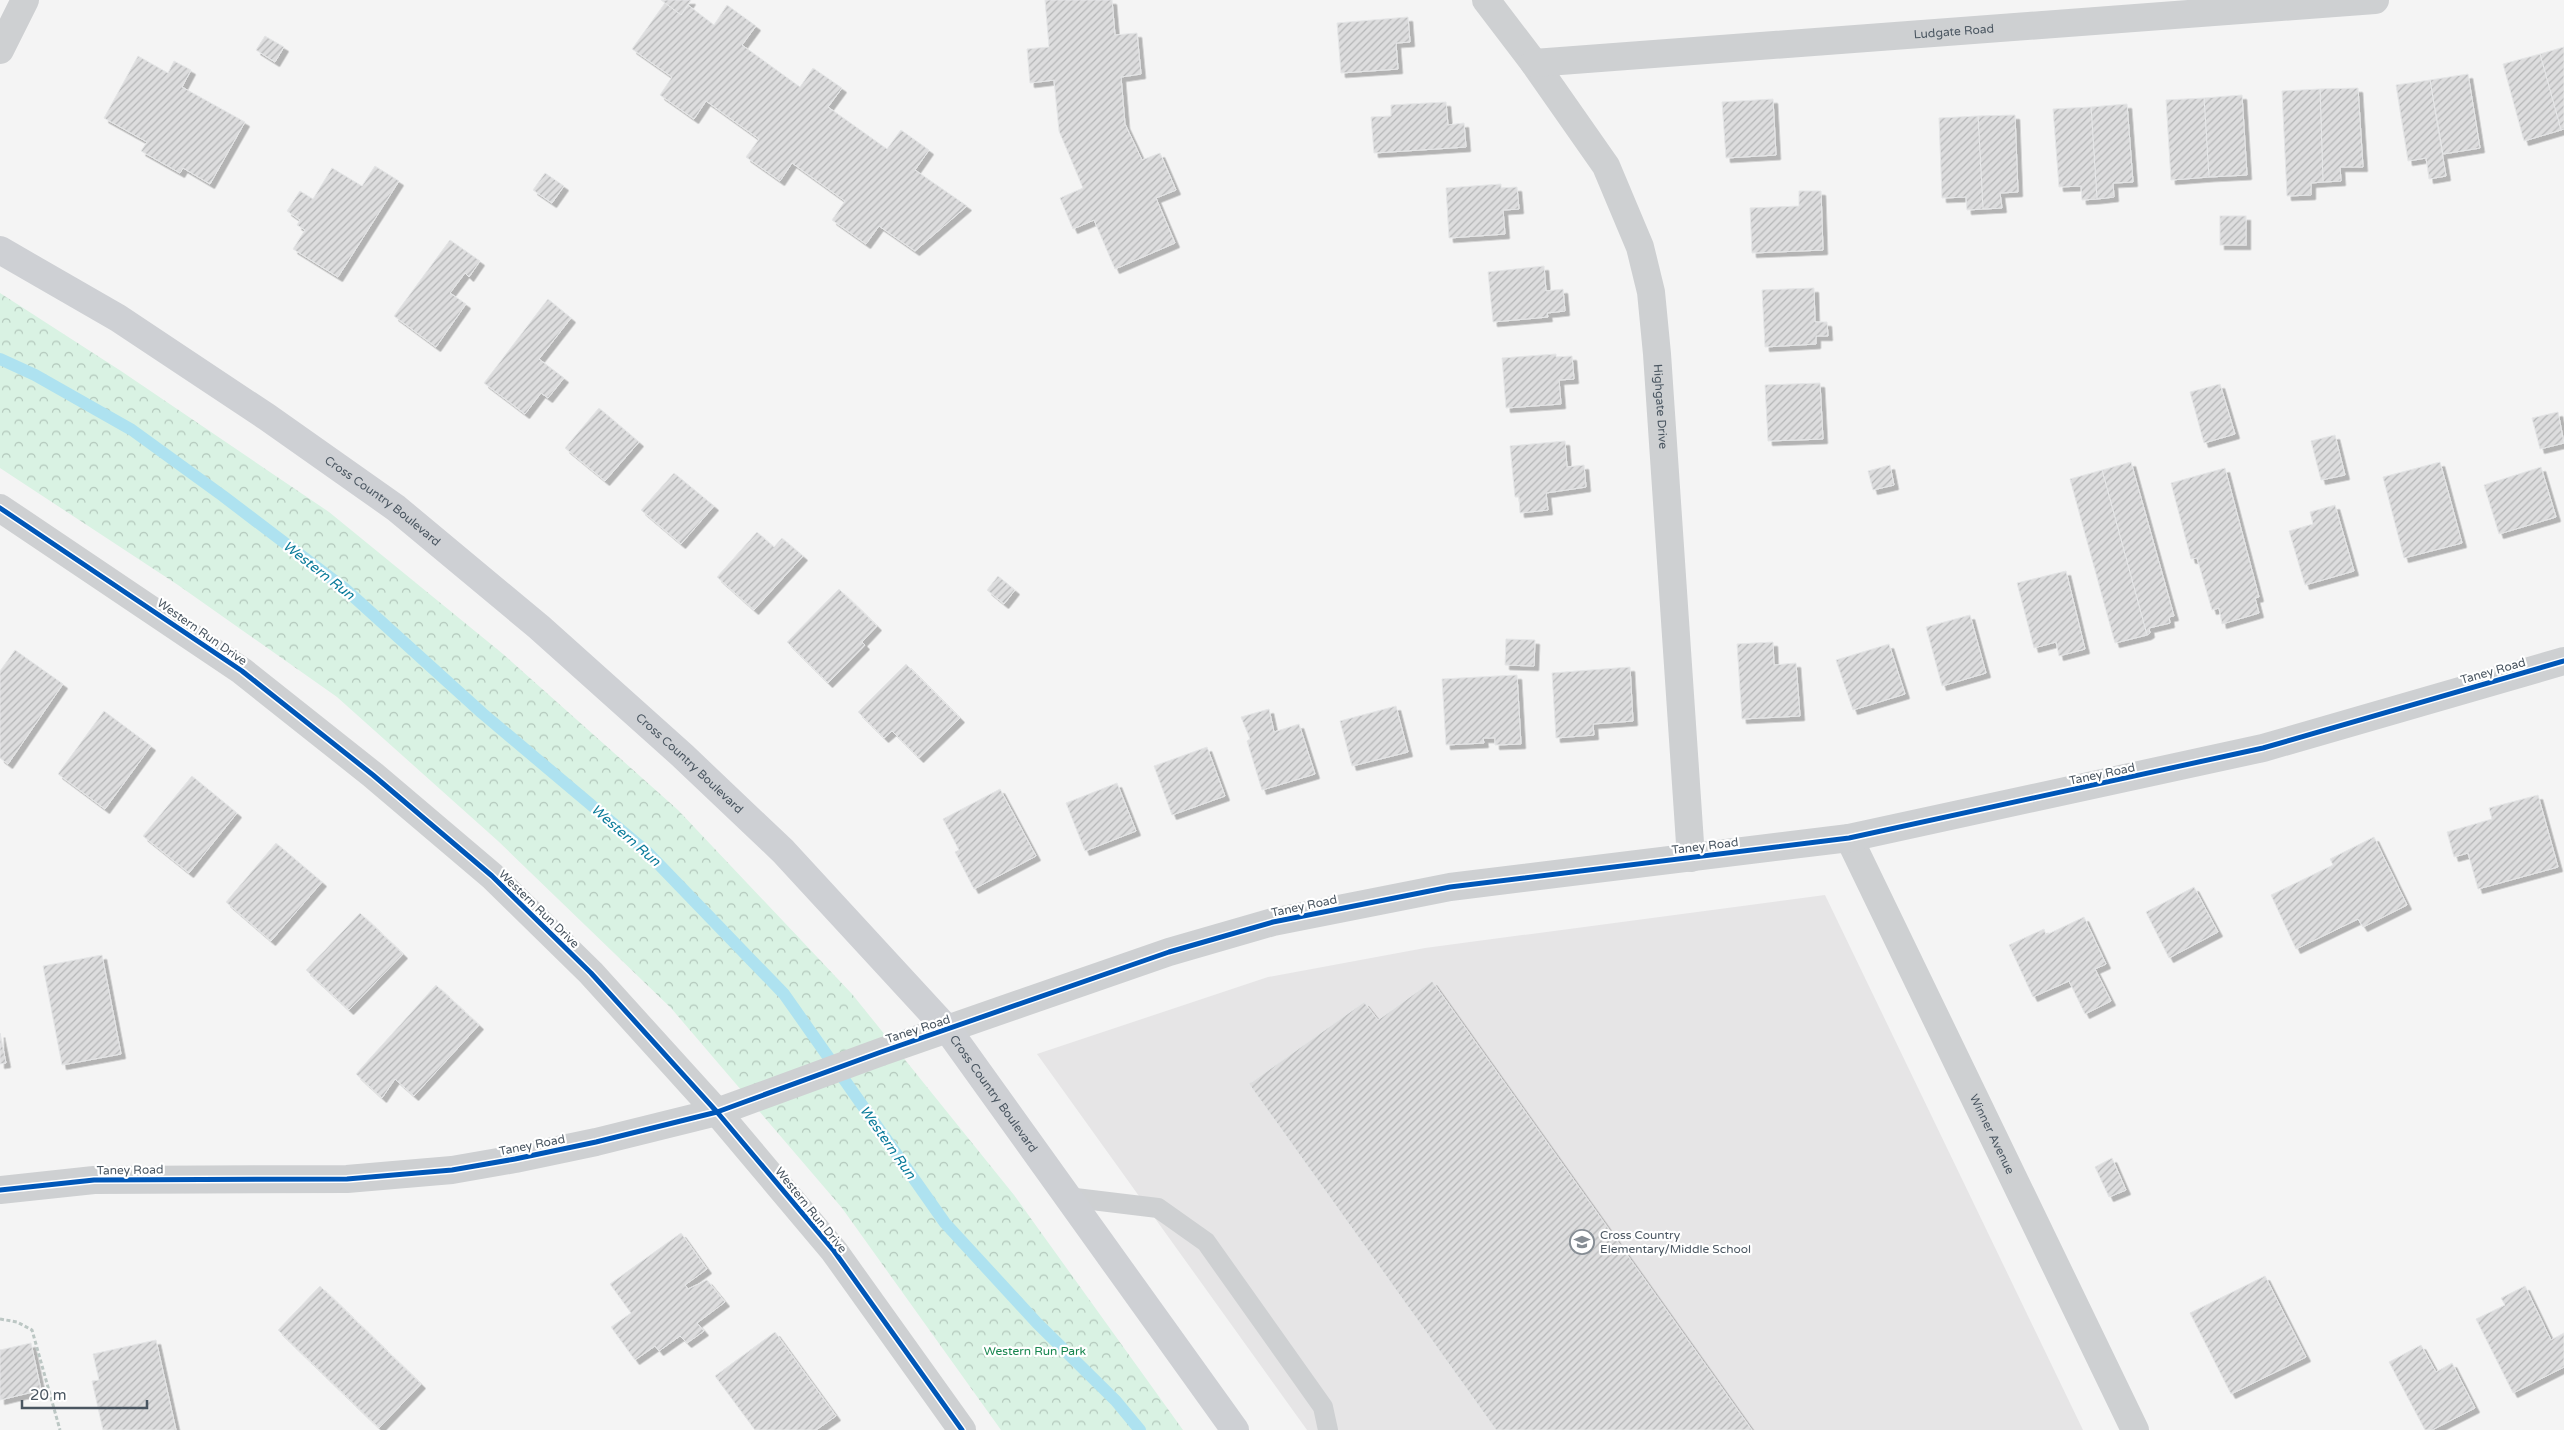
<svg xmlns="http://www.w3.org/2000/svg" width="2564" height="1430" viewBox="0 0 2564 1430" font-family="'Varela Round',sans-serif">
<defs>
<pattern id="forest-crowns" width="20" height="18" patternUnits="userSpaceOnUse" patternTransform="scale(1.25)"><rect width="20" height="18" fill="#d9f2e3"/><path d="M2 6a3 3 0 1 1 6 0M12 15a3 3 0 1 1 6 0" fill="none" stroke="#b2c7bb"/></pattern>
<pattern id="building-hatch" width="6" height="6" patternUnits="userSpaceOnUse" patternTransform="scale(1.25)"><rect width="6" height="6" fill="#ddddde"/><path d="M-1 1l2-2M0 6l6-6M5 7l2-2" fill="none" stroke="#b5b6b7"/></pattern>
<filter id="shadow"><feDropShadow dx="4.5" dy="4.5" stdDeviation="0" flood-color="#0004"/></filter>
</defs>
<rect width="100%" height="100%" fill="#f4f4f4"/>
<polygon fill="#e6e5e6" points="1825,895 2083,1430 1307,1430 1037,1054 1268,977 1425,948"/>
<polygon fill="url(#forest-crowns)" points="0,293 121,371 329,512 503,654 678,810 852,994 1014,1195 1183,1430 1001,1430 842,1208 671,1008 498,841 337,697 178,585 0,468"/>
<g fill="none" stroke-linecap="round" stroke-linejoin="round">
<polyline stroke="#aee2f0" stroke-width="12" points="0,359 35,375 132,430 223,496 344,588 482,713 647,852 784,994 945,1223 1037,1323 1116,1401 1140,1430"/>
</g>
<g fill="url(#building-hatch)" stroke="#e5e6e7" filter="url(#shadow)">
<polygon points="661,0 691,0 681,15"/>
<polygon points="1045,0 1112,0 1115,35 1137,33 1141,74 1121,77 1125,124 1142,160 1160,153 1176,190 1156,198 1175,243 1115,269 1094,220 1073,229 1060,198 1083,188 1059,131 1054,80 1030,83 1027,49 1049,47"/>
<polygon points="665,3 681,15 688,5 714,25 727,5 756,26 742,45 800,87 813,68 842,88 828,107 887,149 901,130 929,150 915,170 967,206 915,251 879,226 866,244 832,220 845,201 792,163 780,181 746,157 759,139 706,101 694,119 660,95 672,77 632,49"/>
<polygon points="1408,17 1410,42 1396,43 1398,69 1341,73 1337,23"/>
<polygon points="265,36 284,47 275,62 256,50"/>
<polygon points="2564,47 2564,129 2561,130 2540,54"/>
<polygon points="2540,54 2561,130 2524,141 2503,64"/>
<polygon points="138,56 168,73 174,61 191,70 182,87 245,122 210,184 183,168 180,173 141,151 147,142 104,118"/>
<polygon points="2468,74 2480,148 2443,154 2430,80"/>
<polygon points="2430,80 2446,176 2429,179 2426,158 2408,161 2396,85"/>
<polygon points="2358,88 2363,167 2340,167 2341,181 2323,182 2320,89"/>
<polygon points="2320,89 2323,182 2311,183 2311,195 2287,196 2282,91"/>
<polygon points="2242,95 2247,175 2209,177 2204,98"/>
<polygon points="2204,98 2209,177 2171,180 2166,100"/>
<polygon points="1773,99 1776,155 1726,158 1722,102"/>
<polygon points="1446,102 1448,125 1464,123 1466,147 1374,153 1371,117 1391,116 1391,105"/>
<polygon points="2127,104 2133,182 2113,183 2114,197 2097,199 2091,107"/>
<polygon points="2091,107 2097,199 2082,200 2081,186 2059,187 2053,109"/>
<polygon points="2015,115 2018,192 2000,193 2002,208 1983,209 1978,116"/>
<polygon points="1978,116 1983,209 1967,210 1966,197 1942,198 1939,118"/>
<polygon points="375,166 399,181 338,277 293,249 305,230 297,225 300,220 287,211 300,191 313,199 332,168 362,186"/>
<polygon points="545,173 564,186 552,203 533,190"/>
<polygon points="1501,184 1501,188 1517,187 1519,209 1503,210 1505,234 1449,238 1446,188"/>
<polygon points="1799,191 1821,191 1823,250 1752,253 1750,208 1799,206"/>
<rect x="2220" y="216" width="26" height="29"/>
<polygon points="450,240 480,261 469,277 465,273 450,293 466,304 436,347 394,316"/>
<polygon points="1544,266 1546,291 1563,289 1565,311 1547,313 1548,317 1493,322 1488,272"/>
<polygon points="1814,288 1815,322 1827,322 1828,336 1816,336 1816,344 1765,347 1762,290"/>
<polygon points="548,299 571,318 539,359 564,378 548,398 541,393 525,414 484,383"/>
<polygon points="1556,354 1556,357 1572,356 1574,379 1559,380 1561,404 1506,408 1502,358"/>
<polygon points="1820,383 1823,439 1768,441 1765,385"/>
<polygon points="2220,384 2235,434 2204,443 2190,392"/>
<polygon points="599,408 639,442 605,481 565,448"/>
<polygon points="2558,412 2564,443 2540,449 2532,418"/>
<polygon points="2335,435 2345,475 2321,480 2311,441"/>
<polygon points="1565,441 1567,467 1584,465 1586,487 1546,493 1548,510 1520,513 1519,497 1515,497 1510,446"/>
<polygon points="2131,462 2174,616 2169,617 2170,623 2149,628 2150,633 2147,635 2102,470"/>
<polygon points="2440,462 2462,543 2404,558 2383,477"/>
<polygon points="1890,465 1894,485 1873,490 1868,471"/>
<polygon points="2541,467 2556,517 2499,534 2484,485"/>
<polygon points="2225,468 2259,597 2255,598 2259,613 2222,624 2219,608 2212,610 2197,558 2191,559 2171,483"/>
<polygon points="2102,470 2147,635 2115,643 2070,479"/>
<polygon points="674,473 714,506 681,544 641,510"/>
<polygon points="2335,505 2354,571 2305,585 2289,531 2313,524 2310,512"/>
<polygon points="757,532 774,547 782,538 803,556 754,610 717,577"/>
<polygon points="2066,571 2085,649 2059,656 2056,642 2034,648 2017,583"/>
<polygon points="998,576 1015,590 1004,604 987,590"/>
<polygon points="839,589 877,626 862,642 865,645 828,683 787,642"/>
<polygon points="1970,615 1986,673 1942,686 1926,627"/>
<polygon points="1506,639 1535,640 1534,666 1505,665"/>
<polygon points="1773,642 1774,665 1796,663 1800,716 1742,719 1737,644"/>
<polygon points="1889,644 1905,694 1853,710 1836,660"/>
<polygon points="15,650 63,684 8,764 0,758 0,671"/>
<polygon points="906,664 960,718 919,758 892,731 884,738 858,712"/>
<polygon points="1630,667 1633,721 1593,724 1594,735 1556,738 1552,673"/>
<polygon points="1517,675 1521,744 1495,745 1495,738 1483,738 1484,743 1446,745 1442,679"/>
<polygon points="1396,706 1408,752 1352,766 1340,721"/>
<polygon points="1269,709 1274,732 1299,724 1315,774 1262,790 1247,741 1250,739 1241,717"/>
<polygon points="104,711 151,746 105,809 58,774"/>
<polygon points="1207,747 1225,796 1172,815 1154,766"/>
<polygon points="192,776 237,813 189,873 143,836"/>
<polygon points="1117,783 1136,831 1085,851 1066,803"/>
<polygon points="1000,789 1036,856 974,889 955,852 959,850 943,819"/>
<polygon points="2538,795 2558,867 2478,889 2468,853 2454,857 2447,832 2492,819 2489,808"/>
<polygon points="2374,837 2407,905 2363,927 2358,919 2296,949 2271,895 2333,865 2330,859"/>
<polygon points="276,843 322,882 271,941 226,902"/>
<polygon points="2194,887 2218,932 2169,958 2146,912"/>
<polygon points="360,913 403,954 349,1010 306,970"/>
<polygon points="2084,917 2106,964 2095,969 2111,1001 2085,1014 2069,981 2033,997 2009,945 2044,929 2046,935"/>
<polygon points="102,955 121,1054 62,1065 43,966"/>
<polygon points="1432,981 1752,1430 1496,1430 1249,1084 1364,1002 1378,1020"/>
<polygon points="436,985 479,1025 414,1096 395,1079 382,1098 356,1074"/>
<polygon points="0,1033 6,1063 0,1064"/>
<polygon points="2112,1158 2126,1190 2109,1197 2095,1167"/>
<polygon points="681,1233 707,1269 685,1285 688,1289 707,1280 725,1302 697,1323 704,1331 687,1343 680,1336 659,1351 655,1346 635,1360 611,1327 631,1313 610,1284"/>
<polygon points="2265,1276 2306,1357 2231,1394 2190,1313"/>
<polygon points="320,1286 421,1384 379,1428 278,1330"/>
<polygon points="2525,1286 2551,1340 2564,1333 2564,1367 2513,1393 2476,1319 2505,1305 2501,1298"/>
<polygon points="775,1332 836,1416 816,1430 755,1430 715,1376"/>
<polygon points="156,1340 176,1430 103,1430 92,1381 99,1380 93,1354"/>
<polygon points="31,1343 41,1390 0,1400 0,1350"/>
<polygon points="2421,1345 2436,1372 2452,1363 2475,1408 2432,1430 2425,1430 2389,1362"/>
</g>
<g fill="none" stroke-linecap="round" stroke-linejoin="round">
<polyline stroke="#bcc7c4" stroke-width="3" stroke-dasharray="4 2.5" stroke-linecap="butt" points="0,1319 17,1322 32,1330 60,1430"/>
<polyline stroke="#ced0d2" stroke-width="20" points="1067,1197 1158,1208 1206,1242 1323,1407 1328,1430"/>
<g stroke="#ced0d2" stroke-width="28">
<path id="s1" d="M1486,0L1534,63L1606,166L1640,247L1651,292L1657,354L1691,858"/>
<polyline points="0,50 25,0"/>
<path id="s2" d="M1534,63L2375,0"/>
<polyline points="0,508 242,671 373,775 492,876 591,973 717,1112 834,1251 962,1430"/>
<path id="s3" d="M1849,838L2135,1430"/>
<polyline points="0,1190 94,1180 347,1179 452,1170 515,1159 596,1142 717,1112 881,1052 1169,952 1273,922 1450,887 1849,838 2263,748 2564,661"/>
</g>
<path stroke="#ced0d4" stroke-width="28" id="s4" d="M0,250L118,318L267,417L396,508L539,627L683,756L783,851L948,1030L1235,1430"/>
<defs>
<g id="cycleway">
<polyline points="0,508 242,671 373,775 492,876 591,973 717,1112 834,1251 962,1430"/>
<polyline points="0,1190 94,1180 347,1179 452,1170 515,1159 596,1142 717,1112 881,1052 1169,952 1273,922 1450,887 1849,838 2263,748 2564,661"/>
</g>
</defs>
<use href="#cycleway" stroke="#fff" stroke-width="8"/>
<use href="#cycleway" stroke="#0057b8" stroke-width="5"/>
</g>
<defs>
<symbol id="school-ring" viewBox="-11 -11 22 22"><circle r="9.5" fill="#fff" stroke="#868d94" stroke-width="1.5"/><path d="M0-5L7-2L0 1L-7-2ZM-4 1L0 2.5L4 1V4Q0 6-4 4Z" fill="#868d94"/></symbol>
</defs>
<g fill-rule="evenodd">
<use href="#school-ring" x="1568" y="1228" width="28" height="28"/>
</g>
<g text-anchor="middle" stroke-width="4.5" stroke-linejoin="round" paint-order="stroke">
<g font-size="12" fill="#4a5661" stroke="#fff">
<text dy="4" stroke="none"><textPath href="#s2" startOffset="421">Ludgate Road</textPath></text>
<text dy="4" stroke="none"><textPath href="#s1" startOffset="454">Highgate Drive</textPath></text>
<text dy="4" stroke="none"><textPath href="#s4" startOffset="458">Cross Country Boulevard</textPath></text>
<text transform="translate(202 632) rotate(35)" y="4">Western Run Drive</text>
<text transform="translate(2493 671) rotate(-16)" y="4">Taney Road</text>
<text dy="4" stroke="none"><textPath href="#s4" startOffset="862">Cross Country Boulevard</textPath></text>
<text transform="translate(2102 774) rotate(-12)" y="4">Taney Road</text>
<text transform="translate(1705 846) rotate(-7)" y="4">Taney Road</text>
<text transform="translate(1304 906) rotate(-12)" y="4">Taney Road</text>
<text transform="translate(539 909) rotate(44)" y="4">Western Run Drive</text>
<text transform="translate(918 1029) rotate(-18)" y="4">Taney Road</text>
<text dy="4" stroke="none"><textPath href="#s4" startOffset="1312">Cross Country Boulevard</textPath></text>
<text dy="4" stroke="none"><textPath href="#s3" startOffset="329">Winner Avenue</textPath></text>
<text transform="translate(532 1145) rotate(-11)" y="4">Taney Road</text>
<text transform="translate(130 1170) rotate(-1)" y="4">Taney Road</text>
<text transform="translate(811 1210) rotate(51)" y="4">Western Run Drive</text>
</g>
<g font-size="12" fill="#4a5661" stroke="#fff" text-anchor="start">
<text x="1600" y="1239">Cross Country<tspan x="1600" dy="14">Elementary/Middle School</tspan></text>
</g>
<g font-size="12" fill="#17864f" stroke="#fff">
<text x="1035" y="1355">Western Run Park</text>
</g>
<g font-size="14" font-style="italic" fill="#0c7c9b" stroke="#fff">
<text transform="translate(319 570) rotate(38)" y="5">Western Run</text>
<text transform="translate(626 835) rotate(41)" y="5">Western Run</text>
<text transform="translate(888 1142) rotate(55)" y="5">Western Run</text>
</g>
</g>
<path d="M22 1400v8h125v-8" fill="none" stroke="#4a5661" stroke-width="2.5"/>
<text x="30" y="1400" font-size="15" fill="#4a5661" stroke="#ffffff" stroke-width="4" paint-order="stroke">20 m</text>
</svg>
